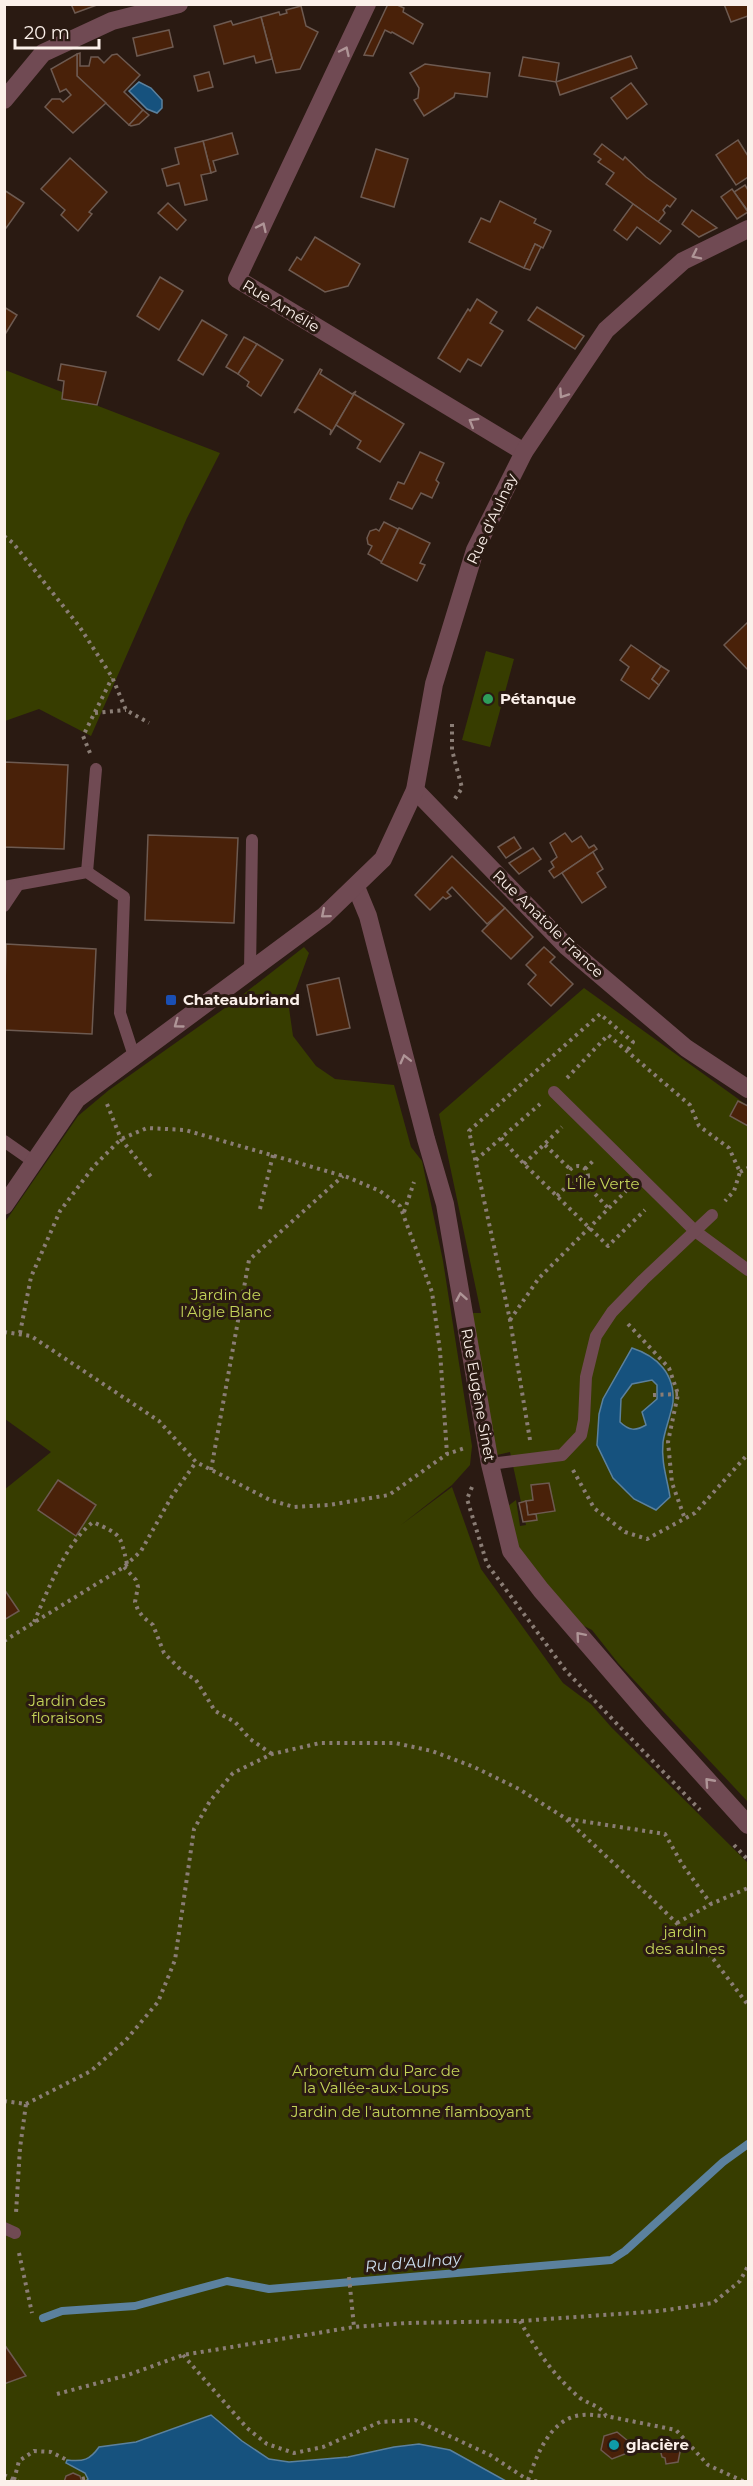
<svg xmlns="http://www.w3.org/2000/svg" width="753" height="2486" viewBox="0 0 753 2486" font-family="Montserrat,sans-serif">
<rect width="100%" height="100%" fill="#2a1a12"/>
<g fill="#373d00">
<polygon points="5,370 220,453 187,518 91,736 39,709 5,721"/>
<polygon points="486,651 514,659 490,747 462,740"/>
<polygon points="304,947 309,953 289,1008 293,1036 316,1066 335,1079 394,1085 411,1147 422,1161 443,1261 472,1446 470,1465 452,1485 401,1525 452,1487 481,1569 563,1683 591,1704 612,1728 748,1863 748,2481 5,2481 4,1490 51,1452 5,1419 5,1222 78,1116 109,1090 232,1003"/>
<polygon points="584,988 748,1106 748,1802 618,1663 592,1630 580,1624 516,1546 508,1506 516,1500 520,1526 526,1525 510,1452 493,1456 471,1313 481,1313 439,1114"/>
</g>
<g fill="#16527e" stroke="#5b819e" stroke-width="1.5" fill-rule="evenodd">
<polygon points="139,82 151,88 162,100 162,108 157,113 147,109 129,91"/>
<path d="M632,1348C657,1356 675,1374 673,1402C671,1415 665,1429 663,1442C661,1462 667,1478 670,1497L656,1510L634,1499L613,1478L597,1445L599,1414L603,1399ZM652,1380L657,1385V1399L642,1412L646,1425C636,1431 629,1431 620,1422L621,1399L632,1384Z"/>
<path d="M211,2415L242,2441L269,2459L289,2462L348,2457L394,2447L419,2444L450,2450L506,2481L85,2482L88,2479L85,2473L66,2463L67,2460C83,2462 90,2460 99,2447L136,2442Z"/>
</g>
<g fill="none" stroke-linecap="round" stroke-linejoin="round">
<polyline stroke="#5b819e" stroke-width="8" points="43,2318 62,2311 135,2306 227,2281 269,2289 611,2260 625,2251 723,2162 748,2144"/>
</g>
<g fill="#492109" stroke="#6d5a51" stroke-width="1.5">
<polygon points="71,4 97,4 97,5 75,13"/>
<polygon points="388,4 395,4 404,8 403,12 423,24 413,44 392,32 391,33 385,30 373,56 364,55"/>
<polygon points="724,4 748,4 748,16 731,22"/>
<polygon points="301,6 306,26 318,32 300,69 276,73 261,17 279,12 280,15 287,13 286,10"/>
<polygon points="261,17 272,59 256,63 254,56 224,64 214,26 231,21 233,25"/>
<polygon points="169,30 173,47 137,56 133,38"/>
<polygon points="80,53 80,66 89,66 91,57 98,57 104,63 112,55 117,54 140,75 124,92 143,110 129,125 77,76 77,54"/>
<polygon points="77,54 77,76 106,103 73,133 45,107 52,99 60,99 63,102 71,95 66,89 60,92 51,69"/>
<polygon points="631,56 637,68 560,95 556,82"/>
<polygon points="523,57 559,63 556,82 519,76"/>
<polygon points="425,64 490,73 487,97 455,93 454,97 424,116 414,100 418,98 419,88 410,73"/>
<polygon points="209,72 213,87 198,91 194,76"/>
<polygon points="631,83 647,104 627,119 611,98"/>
<polygon points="143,110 149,115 139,124 131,126 129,125"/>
<polygon points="232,133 238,154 213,161 216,171 211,173 203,141"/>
<polygon points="738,140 748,156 748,177 736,185 716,155"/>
<polygon points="203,141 211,173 201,175 207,200 185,205 179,183 167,186 162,169 179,164 175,148"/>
<polygon points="602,144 623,160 625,157 646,177 676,199 670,207 667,205 663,210 665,213 658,222 606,184 614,173 598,162 601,159 594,154"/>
<polygon points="376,149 408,159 394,207 361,197"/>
<polygon points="70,158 107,192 89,212 92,214 78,231 61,215 65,210 41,189"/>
<polygon points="745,185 748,190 748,211 734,192"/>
<polygon points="732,189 748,212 737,219 721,197"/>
<polygon points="4,190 24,203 4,231"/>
<polygon points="500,201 536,219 534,223 551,231 543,248 535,244 524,268 469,242 481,218 490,222"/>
<polygon points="168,203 186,220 177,230 158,213"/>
<polygon points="633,204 671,231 660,244 637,227 627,240 614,230"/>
<polygon points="692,210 717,228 699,237 682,224"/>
<polygon points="315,237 360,264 348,286 325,292 289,270 297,257 301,260"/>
<polygon points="535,244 541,247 530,270 524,268"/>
<polygon points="160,277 183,291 159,330 137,316"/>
<polygon points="477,299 497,312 490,323 503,331 481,366 468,359 460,372 438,358 468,309 470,311"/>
<polygon points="4,307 17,315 4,336"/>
<polygon points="537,307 584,336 575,349 528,320"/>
<polygon points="202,320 227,335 203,375 178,360"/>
<polygon points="244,337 257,344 238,374 226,367"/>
<polygon points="257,344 283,360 261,396 247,386 249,382 238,374"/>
<polygon points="61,364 106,372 97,405 62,399 64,381 58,380"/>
<polygon points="320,369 322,370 320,374 352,394 356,391 330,435 331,430 298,409 294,413"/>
<polygon points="354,394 404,424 380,462 357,448 361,441 336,425"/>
<polygon points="420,452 444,463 436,480 439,483 432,498 421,493 412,509 390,499 398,482 404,484"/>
<polygon points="384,522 398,529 382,562 368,554 372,546 368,544 367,538 370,531 376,529 379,531"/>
<polygon points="399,528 430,543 420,563 425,565 417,581 381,563"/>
<polygon points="748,622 748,670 724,645"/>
<polygon points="631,645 661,666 652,679 659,685 649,699 621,680 629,667 620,660"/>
<polygon points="661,666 669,671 659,685 652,679"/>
<polygon points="4,762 68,765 64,849 4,847"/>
<polygon points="565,833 572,842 581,836 589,848 594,845 597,849 554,878 549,871 554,867 551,862 557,857 550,843"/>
<polygon points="148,835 238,838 234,923 145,920"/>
<polygon points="514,837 521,848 506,858 498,847"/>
<polygon points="533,848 541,859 519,874 509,863"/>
<polygon points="593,852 603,869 597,873 606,887 582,903 562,873"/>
<polygon points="452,856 505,908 487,924 452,887 447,892 451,896 446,899 443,897 430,910 415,895"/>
<polygon points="505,908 533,937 511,959 482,931"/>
<polygon points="6,944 96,949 92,1034 4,1030"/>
<polygon points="544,947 555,957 550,962 573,984 551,1006 528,984 536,975 526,965"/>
<polygon points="339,978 350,1028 317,1035 307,985"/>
<polygon points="738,1101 748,1106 748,1126 730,1116"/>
<polygon points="58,1480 96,1505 76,1536 38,1510"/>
<polygon points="549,1483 555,1511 528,1515 526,1501 533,1500 531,1485"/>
<polygon points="526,1501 528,1515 536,1514 537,1520 523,1522 519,1503"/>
<polygon points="4,1589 19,1611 4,1620"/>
<polygon points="4,2344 26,2376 4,2384"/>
<polygon points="617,2432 628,2441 625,2454 612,2459 601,2450 604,2436"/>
<polygon points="676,2440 677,2446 681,2447 678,2462 666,2464 665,2458 662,2457 660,2449 664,2447 664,2442"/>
<polygon points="73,2473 80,2476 82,2482 64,2482 66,2476"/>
</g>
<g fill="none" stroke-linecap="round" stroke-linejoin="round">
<g stroke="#8a7d75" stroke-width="4" stroke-dasharray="3 4.5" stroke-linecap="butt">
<polyline points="4,536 13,543 79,626 112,677 126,710 149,723"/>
<polyline points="95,713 126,710"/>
<polyline points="452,724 452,750 462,788 454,800"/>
<polyline points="90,753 83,736 112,678"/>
<polyline points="567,1078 608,1035 690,1105 699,1126 729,1148 740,1172 734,1191 725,1201"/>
<polyline points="107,1104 121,1139 152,1178"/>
<polyline points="501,1138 524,1164 608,1246 645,1210"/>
<polyline points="545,1145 571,1170"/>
<polyline points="476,1160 540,1104"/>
<polyline points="524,1164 562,1127"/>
<circle cx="578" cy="1176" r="10"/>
<polyline points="585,1169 595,1159"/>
<polyline points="740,1172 748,1168"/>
<polyline points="585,1183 609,1209"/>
<polyline points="557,1196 570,1183"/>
<polyline points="260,1209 273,1155"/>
<polyline points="404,1212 414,1182"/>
<polyline points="510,1320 539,1278 626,1191"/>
<polyline points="628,1324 669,1368 678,1394 668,1442 672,1483 685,1519"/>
<polyline points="4,1332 31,1336 159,1421 196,1462 270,1500 294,1507 329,1505 389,1495 447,1454 465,1448"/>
<polyline points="20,1333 31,1277 60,1211 94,1166 121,1139 147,1128 185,1130 347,1177 380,1191 400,1206 432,1292 440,1351 447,1454"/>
<polyline points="653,1395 678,1394"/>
<polyline points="530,1440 510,1320 469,1131 600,1014 633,1042 627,1051"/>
<polyline points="211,1470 249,1260 343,1176"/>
<polyline points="573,1470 594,1508 625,1532 647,1539 695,1513 748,1454"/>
<polyline points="472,1487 467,1499 487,1564 566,1671 700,1810"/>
<polyline points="124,1567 136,1580 138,1587 135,1602 138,1610 143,1617 153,1625 164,1653 183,1672 196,1680 215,1711 235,1722 250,1739 272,1754"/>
<path d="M34,1622C48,1590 65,1544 93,1522C121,1535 120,1533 127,1564"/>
<polyline points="4,1641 124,1567 141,1551 172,1496 196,1462"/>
<polyline points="568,1819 665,1834 682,1864 711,1904"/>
<polyline points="734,1845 748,1860"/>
<polyline points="677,1923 711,1904 748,1888"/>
<polyline points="4,2101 26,2104 20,2148 16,2213"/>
<polyline points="26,2104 91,2071 126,2040 158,2002 175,1960 194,1829 210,1801 233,1773 272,1754 320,1743 395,1743 432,1751 474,1767 519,1789 565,1818 650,1897 714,1960 748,2005"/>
<polyline points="19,2253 32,2313"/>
<polyline points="349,2277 354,2327"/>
<path d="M520,2321C535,2349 555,2377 580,2398C590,2405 600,2405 606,2416L676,2430L708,2465L745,2482"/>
<polyline points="183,2355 247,2428 267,2444 294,2453 323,2447 380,2422 415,2420 490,2455 528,2480 542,2482"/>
<polyline points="57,2394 128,2375 183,2355 354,2327 406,2323 520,2321 660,2311 713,2303 740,2281 748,2266"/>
<polyline points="4,2475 19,2482"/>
<polyline points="82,2479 86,2478"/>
<polyline points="14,2480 19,2461 34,2451 51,2452 67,2460"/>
<path d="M528,2480C537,2455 550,2418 582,2415C590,2414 598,2416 606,2416"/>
</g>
<g stroke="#704a53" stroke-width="12">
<polyline points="87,872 96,769"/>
<polyline points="4,887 87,872 124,897 120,1013 134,1056"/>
<polyline points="4,906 18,885"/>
<polyline points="250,970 252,840"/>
<polyline points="554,1092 695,1231 748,1270"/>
<polyline points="4,1141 34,1162"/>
<polyline points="490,1464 562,1455 581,1435 584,1420 586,1377 596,1336 612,1312 643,1280 712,1215"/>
<polyline points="4,2228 15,2233"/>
</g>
<g stroke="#704a53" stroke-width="18">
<polyline points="367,4 237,279 524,452"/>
<polyline points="4,100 43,53 112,21 179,4"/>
<polyline points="415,790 567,947 686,1048 748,1089"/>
<polyline points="356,887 368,916 426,1139 445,1204 490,1464 511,1551 541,1590 654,1721 748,1825"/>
<polyline points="4,1206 77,1099 324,916 383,859 415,790 434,684 475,550 524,452 606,330 683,261 748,229"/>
</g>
</g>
<defs><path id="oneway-chevron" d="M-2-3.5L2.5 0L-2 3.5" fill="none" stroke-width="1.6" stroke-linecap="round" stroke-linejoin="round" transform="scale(1.5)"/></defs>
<g stroke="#af9597">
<use href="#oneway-chevron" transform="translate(345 51) rotate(-65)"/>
<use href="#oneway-chevron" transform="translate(262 227) rotate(-65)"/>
<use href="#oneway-chevron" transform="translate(696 255) rotate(154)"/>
<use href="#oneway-chevron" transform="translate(563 394) rotate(124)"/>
<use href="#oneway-chevron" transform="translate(473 422) rotate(-149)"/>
<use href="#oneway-chevron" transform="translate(325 914) rotate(140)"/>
<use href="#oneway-chevron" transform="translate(178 1024) rotate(144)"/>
<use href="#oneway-chevron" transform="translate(405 1059) rotate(-104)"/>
<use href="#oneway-chevron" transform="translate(461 1297) rotate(-100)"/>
<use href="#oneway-chevron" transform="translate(580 1636) rotate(-131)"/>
<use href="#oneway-chevron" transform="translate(709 1782) rotate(-132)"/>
</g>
<circle fill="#2e9e5b" stroke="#2a1a12" stroke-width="2" cx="488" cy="699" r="6"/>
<rect fill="#1a4fb4" stroke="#2a1a12" stroke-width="2" x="165" y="994" width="12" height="12" rx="3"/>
<circle fill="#0f9aa8" stroke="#2a1a12" stroke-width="2" cx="614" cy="2445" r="6"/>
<g text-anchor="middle" stroke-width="6" stroke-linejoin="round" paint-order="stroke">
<g font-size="15" fill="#fbf0ea" stroke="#2a1a12">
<text transform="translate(281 306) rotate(31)" y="5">Rue Amélie</text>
<text transform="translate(492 519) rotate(-65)" y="5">Rue d'Aulnay</text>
<text transform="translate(548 924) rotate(44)" y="5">Rue Anatole France</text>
<text transform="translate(478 1395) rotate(80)" y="5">Rue Eugène Sinet</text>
</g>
<g font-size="15" font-weight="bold" fill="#fbf0ea" stroke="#2a1a12" text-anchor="start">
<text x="500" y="704">Pétanque</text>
<text x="183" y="1005">Chateaubriand</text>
<text x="626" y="2450">glacière</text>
</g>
<g font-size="15" fill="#c3d359" stroke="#2a1a12">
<text x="603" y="1189">L'Île Verte</text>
<text x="226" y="1300">Jardin de<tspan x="226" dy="17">l’Aigle Blanc</tspan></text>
<text x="67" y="1706">Jardin des<tspan x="67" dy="17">floraisons</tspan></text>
<text x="685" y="1937">jardin<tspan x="685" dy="17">des aulnes</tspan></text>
<text x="376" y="2076">Arboretum du Parc de<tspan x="376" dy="17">la Vallée-aux-Loups</tspan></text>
<text x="411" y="2117">Jardin de l'automne flamboyant</text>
</g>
<g font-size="16" font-style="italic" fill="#ccdeee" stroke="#2a1a12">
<text transform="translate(413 2262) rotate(-5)" y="6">Ru d'Aulnay</text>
</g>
</g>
<rect width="753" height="2486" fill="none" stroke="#fbf0ea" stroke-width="12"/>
<path d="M15 39v9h84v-9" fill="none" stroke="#fbf0ea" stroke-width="3"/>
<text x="24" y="39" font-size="18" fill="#fbf0ea" stroke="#2a1a12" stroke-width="4.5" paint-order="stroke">20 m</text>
</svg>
